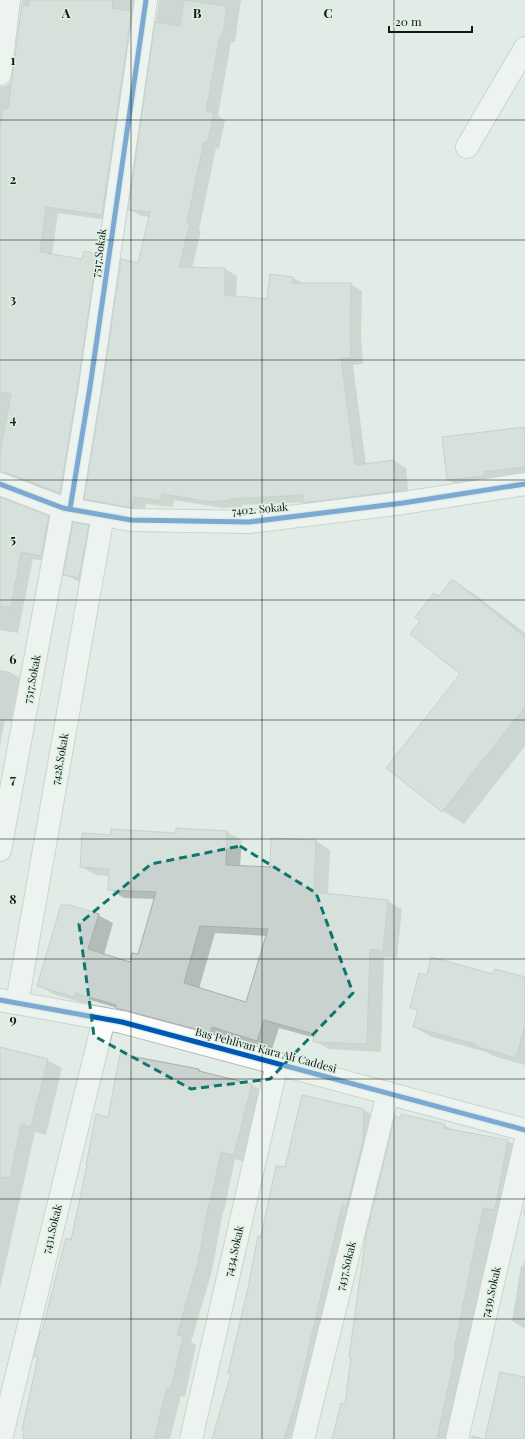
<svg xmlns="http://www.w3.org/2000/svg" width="525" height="1439" viewBox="0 0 525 1439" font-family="'Playfair Display',serif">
<rect width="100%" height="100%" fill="#e2ece6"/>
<g fill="#0003" fill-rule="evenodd">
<polygon points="22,0 148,0 114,221 58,213 52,255 83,260 96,255 108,261 72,499 17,479 10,478 0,487 0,84 0,87 6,86 11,82 13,76"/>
<polygon points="159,0 241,0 235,42 231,42 218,116 225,120 219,149 216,148 199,230 201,231 192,268 225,269 237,276 236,297 268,300 293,278 304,284 350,284 362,291 361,335 363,364 353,365 366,465 394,461 406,468 409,498 316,509 304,502 242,505 242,507 223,508 174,500 173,507 146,504 144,514 97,505 85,499 150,217 141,216 129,209"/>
<polygon points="525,428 525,475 461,487 448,480"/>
<polygon points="0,495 2,499 48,517 60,524 53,562 33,559 18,633 0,630"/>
<polygon points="88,526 101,534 92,585 77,581 65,574"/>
<polygon points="452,580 473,593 525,633 525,746 464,824 443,811 388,768 462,674 439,596"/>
<polygon points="0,670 8,671 20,678 11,721 5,720 0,746"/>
<path d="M227,832L242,840L240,867L271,868L316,841L330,850L328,895L387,901L402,909L397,958L384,957L381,1052L329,1049L314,1041L315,1038L279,1028L272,1049L226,1035L225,1040L131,1016L120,1009L90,1000L89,1005L53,994L38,985L98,915L113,923L104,955L130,963L138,956L155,899L124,898L109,889L110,876L96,875L81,867L112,836ZM215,933L267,936L247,1003L199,989Z"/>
<polygon points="494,975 525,979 525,1065 493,1056 486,1052 432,1037 414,1027 419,1012 411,1007 427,977"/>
<polygon points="0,1048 47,1060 62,1068 46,1135 35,1132 0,1289"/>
<polygon points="199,1070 205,1073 252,1085 266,1093 248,1163 235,1159 224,1211 223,1211 212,1271 191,1342 196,1345 185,1397 181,1396 170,1439 24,1439 38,1358 35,1356 109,1118"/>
<polygon points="302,1096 364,1110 381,1120 304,1439 213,1439 232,1374 262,1238 286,1168"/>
<polygon points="444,1125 455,1131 508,1141 522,1149 510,1217 497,1215 467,1357 459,1439 333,1439"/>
<polygon points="525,1204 525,1216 523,1214"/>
<polygon points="525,1258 525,1329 512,1321 521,1266 523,1266"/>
<polygon points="525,1378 525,1439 471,1439 472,1435 486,1439"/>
</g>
<g fill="#c9d2cf" stroke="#a7aeab" fill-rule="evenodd">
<polygon points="29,0 113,0 112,8 132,11 102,215 46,207 40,252 82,259 84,251 97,254 78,385 60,493 4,472 0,472 0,453 11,394 0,392 0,131 3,108 8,108 22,5 29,6"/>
<polygon points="184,0 227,6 223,36 220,36 206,111 214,113 207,143 204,142 187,222 190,223 179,267 225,268 225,295 267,299 270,274 293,277 292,283 351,283 350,327 351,358 341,358 355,465 394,460 397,491 303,503 303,495 230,499 230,500 211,502 162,494 161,501 134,497 132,508 84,499 102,389 121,259 138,263 150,212 128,210 155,22 180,26"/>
<polygon points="525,427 525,466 524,467 484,472 484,476 447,480 442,437"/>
<polygon points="0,497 49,516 41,556 21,552 11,608 0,606"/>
<polygon points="73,522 89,525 79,578 63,575"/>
<polygon points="452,579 525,637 525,707 442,812 386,768 460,674 410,634 420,621 415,617 434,593 439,596"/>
<path d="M176,828L227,831L226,865L270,867L271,838L316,840L314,892L388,900L383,951L370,949L367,1044L313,1042L314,1034L264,1020L257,1041L212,1027L210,1033L116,1008V1005L75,993L74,997L37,986L61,905H70L99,914L88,949L130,962L132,953L138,954L156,892L108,890L109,869L80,867L82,833L111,835V829L176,833ZM200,926L268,929L246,1002L184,983Z"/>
<polygon points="431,957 493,974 495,969 525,977 525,1025 516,1058 474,1046 475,1044 413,1027 418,1010 410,1008 419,973 427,975"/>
<polygon points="0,1047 48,1059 31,1127 21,1125 10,1178 0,1177"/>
<polygon points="120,1054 199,1069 199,1071 252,1084 234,1155 221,1152 210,1204 209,1203 198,1262 177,1335 183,1336 171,1389 167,1388 154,1439 23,1439 24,1431 22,1430 38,1357 34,1356 40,1331 42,1331 66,1238 71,1240 87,1165 86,1165 96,1114 108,1117"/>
<polygon points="302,1095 364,1109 363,1141 347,1206 342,1205 297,1398 284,1439 212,1439 231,1374 228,1373 248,1288 258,1236 261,1237 276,1166 285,1167"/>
<polygon points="401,1114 445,1124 444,1128 508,1140 495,1210 483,1208 454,1349 456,1350 437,1439 332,1439 341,1403 345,1404 351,1357 349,1357 366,1235 395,1116 400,1118"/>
<polygon points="500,1372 525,1377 525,1439 485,1439"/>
</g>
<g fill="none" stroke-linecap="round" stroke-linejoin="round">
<defs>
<g id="street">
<polyline points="0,74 9,0"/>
<polyline points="467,147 525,48"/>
<polyline points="0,484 63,508 131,520 249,522 403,503 525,484"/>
<polyline points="70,509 90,387 146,0"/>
<polyline points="0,850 63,508"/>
<polyline points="0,1000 122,1022 525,1130"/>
<polyline points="17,1003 103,515"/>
<polyline points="1,1439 104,1019"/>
<polyline points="191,1439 277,1064"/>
<polyline points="303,1439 388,1093"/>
<polyline points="457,1439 525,1144"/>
</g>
</defs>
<use href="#street" stroke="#aeb6b1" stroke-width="24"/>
<use href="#street" stroke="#fbfcfb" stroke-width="22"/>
<defs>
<g id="cycleway">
<polyline points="0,484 63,508 131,520 249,522 403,503 525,484"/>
<polyline points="70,509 90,387 146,0"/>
<polyline points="0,1000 122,1022 525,1130"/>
</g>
</defs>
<use href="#cycleway" stroke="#def0e5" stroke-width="8"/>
<use href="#cycleway" stroke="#0057b8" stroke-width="5"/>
</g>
<path d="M0 0H525V1439H0ZM240,846L316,893L353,993L270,1079L191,1089L94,1036L79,924L151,864Z" fill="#e2ece6" fill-opacity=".55" fill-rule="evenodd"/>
<path fill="none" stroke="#0f766e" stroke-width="3" stroke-dasharray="8 5" stroke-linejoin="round" d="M240,846L316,893L353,993L270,1079L191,1089L94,1036L79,924L151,864Z"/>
<path fill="none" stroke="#121814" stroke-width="1" stroke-opacity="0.55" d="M131,0V1439M262,0V1439M394,0V1439M0,120H525M0,240H525M0,360H525M0,480H525M0,600H525M0,720H525M0,839H525M0,959H525M0,1079H525M0,1199H525M0,1319H525"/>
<g text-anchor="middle" stroke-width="3" stroke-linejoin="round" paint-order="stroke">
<g font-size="11" fill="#121814" stroke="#def0e5">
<text transform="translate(99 253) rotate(-82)" y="4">7517.Sokak</text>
<text transform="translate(260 509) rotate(-5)" y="4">7402. Sokak</text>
<text transform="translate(32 679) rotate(-79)" y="4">7517.Sokak</text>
<text transform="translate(60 759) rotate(-80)" y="4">7428.Sokak</text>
<text transform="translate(266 1050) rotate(15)" y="4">Baş Pehlivan Kara Ali Caddesi</text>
<text transform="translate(52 1229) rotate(-76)" y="4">7431.Sokak</text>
<text transform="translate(234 1251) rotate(-77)" y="4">7434.Sokak</text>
<text transform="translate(346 1266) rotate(-76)" y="4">7437.Sokak</text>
<text transform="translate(491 1292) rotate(-77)" y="4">7439.Sokak</text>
</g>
</g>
<g font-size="13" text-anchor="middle" font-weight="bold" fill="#121814" stroke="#def0e5" stroke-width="3" stroke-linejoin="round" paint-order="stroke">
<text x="66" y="18">A</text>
<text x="197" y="18">B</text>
<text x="328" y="18">C</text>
<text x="13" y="65">1</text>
<text x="13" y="184">2</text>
<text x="13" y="304">3</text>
<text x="13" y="424">4</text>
<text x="13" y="544">5</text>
<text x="13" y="664">6</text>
<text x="13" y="784">7</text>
<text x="13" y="904">8</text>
<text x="13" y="1024">9</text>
</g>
<path d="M389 26v6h83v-6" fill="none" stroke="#121814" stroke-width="2"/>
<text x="395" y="26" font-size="12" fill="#121814" stroke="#def0e5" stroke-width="3" paint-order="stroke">20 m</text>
</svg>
